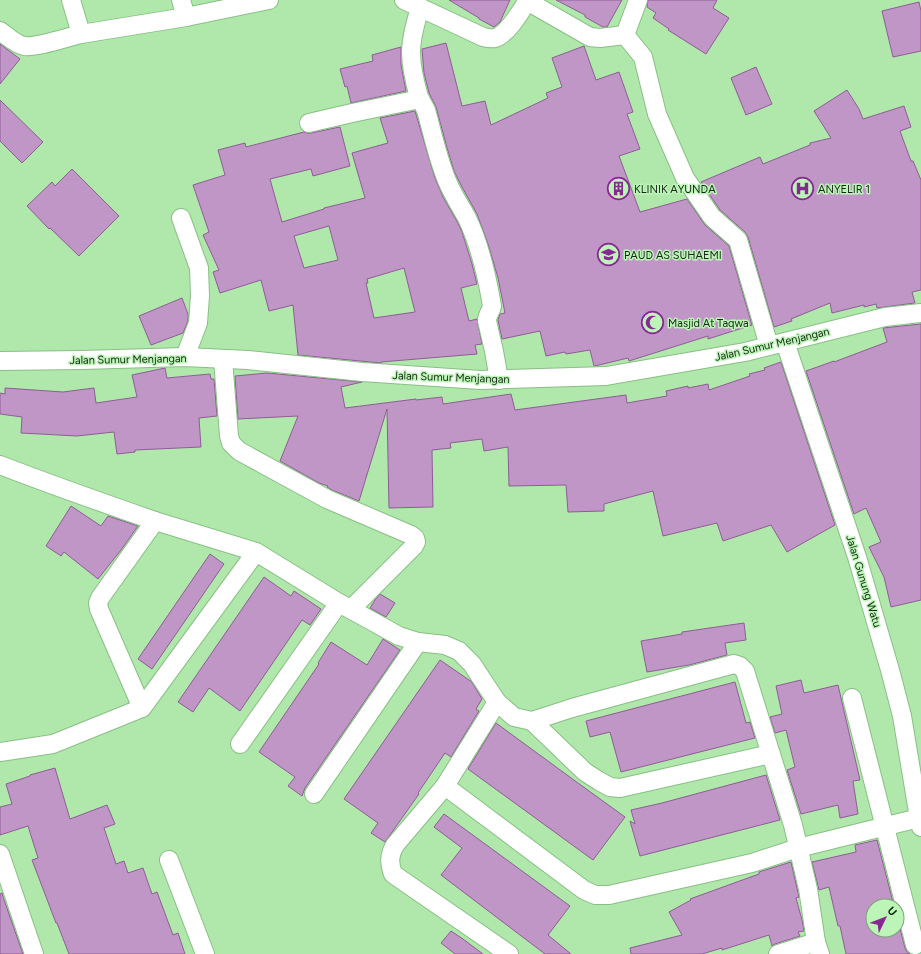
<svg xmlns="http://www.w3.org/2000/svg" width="921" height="954" viewBox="0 0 921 954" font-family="Figtree,sans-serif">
<rect width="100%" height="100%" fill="#b0e8ab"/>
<g fill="#c096c6" stroke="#8e5d95" fill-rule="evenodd">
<polygon points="449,0 510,0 500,22 494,27 479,19 479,18"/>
<polygon points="556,0 622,0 607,27 603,27 585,17 585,15"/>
<polygon points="648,0 717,0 713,8 729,18 706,54 668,30 669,29 653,18 656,13 647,7"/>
<polygon points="919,2 921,11 921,51 893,57 882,11"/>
<polygon points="446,43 462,106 485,101 491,125 548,98 546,93 562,87 552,58 584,46 596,80 619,72 633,112 627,114 640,149 619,156 640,212 687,199 705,225 729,246 752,325 708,339 708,336 629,361 628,358 595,366 594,366 590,350 566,354 565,352 546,356 540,331 502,339 498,320 500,314 505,313 498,278 489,247 477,214 462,187 454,171 446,144 436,107 429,93 424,73 422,49"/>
<polygon points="0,44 20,59 0,84"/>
<polygon points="401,47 401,65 406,91 351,103 347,86 345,87 340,69 373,61 372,55"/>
<polygon points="756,67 772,104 746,115 731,78"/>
<polygon points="847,90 859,109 863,119 904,106 911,127 900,131 911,161 913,161 921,180 921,290 912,292 915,303 877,308 876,304 864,307 864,305 832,313 830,303 791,319 792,321 774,327 748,237 745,232 720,210 701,182 760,157 763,164 810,145 810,143 831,138 814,111"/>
<polygon points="0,100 43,142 22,163 0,141"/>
<path d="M415,111L435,178L443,197L458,223L462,232L472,264L477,284L461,288L469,321L477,319L482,344L475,345L477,354L381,362V363L298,355L293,305L269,311L261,280L220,293L213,272L219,270L203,235L209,232L193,185L225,175L218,150L245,143L246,147L304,132L306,133H311L340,127L350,166L313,176L311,169L270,179L282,222L324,209V208L365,198L352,153L388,143L380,118ZM329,226L338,260L304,268L294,236ZM404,268L415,312L374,318L366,283H368L367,279Z"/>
<polygon points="72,169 119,216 79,256 50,228 49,229 27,206 52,182 55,186"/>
<polygon points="182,298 188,314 188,321 183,333 151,345 139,316"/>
<polygon points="921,324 921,600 891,607 884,577 869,547 881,542 866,508 854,514 806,371 834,361 834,362 887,342 883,328"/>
<polygon points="781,362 835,525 787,552 771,525 723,541 717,523 663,536 653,491 604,504 604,511 568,512 566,485 509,486 508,447 484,451 482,439 450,443 451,448 432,450 433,507 389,508 387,409 359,501 332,490 327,487 328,486 319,483 280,461 298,416 238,419 235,376 267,373 362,382 341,387 345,408 416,399 416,400 442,397 443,404 511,394 515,410 626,395 627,403 667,396 666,391 688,386 688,388 708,384 709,390 750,376 749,374 765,370 764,368"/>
<polygon points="165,368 167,378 210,374 211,379 214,379 217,416 199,418 201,447 135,450 135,452 117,454 114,432 77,436 21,433 22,417 0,414 0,393 5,394 5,388 63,392 94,388 96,403 137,397 132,375"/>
<polygon points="71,506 101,526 108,516 138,526 121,550 98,579 64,552 61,556 46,546"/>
<polygon points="210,554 224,564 152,669 138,659"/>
<polygon points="264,577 291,596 294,591 321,609 310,625 302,620 240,711 209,688 193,712 178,702"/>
<polygon points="380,594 395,603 386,617 370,608 375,600"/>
<polygon points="744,623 746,640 725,643 727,655 689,665 647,672 641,641 682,634 682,632"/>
<polygon points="383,639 400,650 305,788 302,796 288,786 295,777 259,752 319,664 318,663 331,642 367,665"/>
<polygon points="440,660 472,682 482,699 476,709 479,711 451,757 445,753 418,793 419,794 385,842 371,833 378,823 344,799"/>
<polygon points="801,680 804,693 838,685 860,780 853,781 858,814 840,818 838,805 801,814 787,770 795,767 786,730 775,733 770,717 782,714 776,686"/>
<polygon points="735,682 746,723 750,722 755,738 621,772 610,732 590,737 586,721"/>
<polygon points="496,723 578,783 625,817 593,860 468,769"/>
<polygon points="55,768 70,819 107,805 115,824 104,828 116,864 124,861 128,873 143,868 152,894 157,892 173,935 178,933 185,954 69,954 57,923 56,923 32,860 38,858 28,826 0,835 0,807 12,804 6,784 30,776 30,775"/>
<polygon points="766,775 780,820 640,856 630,821 635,824 631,810 662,803"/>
<polygon points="444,814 570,906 548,935 571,954 545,954 441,875 462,848 434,827"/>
<polygon points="877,840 894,906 873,906 873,930 897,930 897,917 905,948 907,952 910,954 846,954 840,926 838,926 829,887 819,890 812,862 856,852 855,845"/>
<polygon points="791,862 799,897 796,898 802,920 804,931 798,932 800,936 775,944 772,946 769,935 722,950 722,948 702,954 631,954 630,948 682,935 669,912 691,900 690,899 759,874 759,872"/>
<polygon points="2,893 3,897 23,954 0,954 0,894"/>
<polygon points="451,931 463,939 483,954 455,954 441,943"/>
</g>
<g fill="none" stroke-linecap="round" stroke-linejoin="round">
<defs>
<g id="minor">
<polyline points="71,0 81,34 186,17 269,0"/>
<polyline points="181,0 186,17"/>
<path d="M404,0L483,37C487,38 491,39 495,38C508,34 521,11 528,0"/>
<polyline points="527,1 590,37 600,38 625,35"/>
<path d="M420,7C416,22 411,36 411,52C411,67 415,83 419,97C421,101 424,106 426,110C433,135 438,160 448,183C453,195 461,207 467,218C480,245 487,276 492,306C491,312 487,314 487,321L494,351L499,380"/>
<path d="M0,31C7,36 15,44 24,46C36,48 68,37 81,34"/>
<polyline points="625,35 643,57 657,114 685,178 712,217 738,240 769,346"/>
<polyline points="625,35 638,0"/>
<polyline points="309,123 352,113 420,99"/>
<polyline points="181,218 199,268 200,296 198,323 185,357"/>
<polyline points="785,342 857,557 890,670 902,716 919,818 921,827"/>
<polyline points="223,359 229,436 231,443 239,451 327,499 411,535 415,538 416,542 414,546 351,609"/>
<polyline points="0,361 82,360 185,357 248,360 362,372 480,380 606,376 745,352 885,317 921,313"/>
<path d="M0,465C52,485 103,503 155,521"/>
<polyline points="852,698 915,945"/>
<path d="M497,702L445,786L395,845C389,855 389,863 393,874L509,954"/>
<polyline points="142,708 99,609 98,603 100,598 155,521 256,552 339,603 399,636 418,642 445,645 459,651 472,664 497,702 514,717 532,721 572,708 734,664 740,666 745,671 793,825 808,889 816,942 820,954"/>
<polyline points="532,721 585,772 599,781 610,787 620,788 771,754"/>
<polyline points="240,744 339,603"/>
<polyline points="0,752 53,744 142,708 256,552"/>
<polyline points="445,786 584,890 595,895 609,895 752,863 798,848 919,818"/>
<polyline points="314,794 418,642"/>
<polyline points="0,854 34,954"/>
<polyline points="169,860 205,954"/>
<polyline points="778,954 816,942"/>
</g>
</defs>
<use href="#minor" stroke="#89bf85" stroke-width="20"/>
<use href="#minor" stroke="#fff" stroke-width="18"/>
</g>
<defs>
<symbol id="building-ring" viewBox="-11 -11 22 22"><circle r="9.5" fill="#bdf5b8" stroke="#872993" stroke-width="1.5"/><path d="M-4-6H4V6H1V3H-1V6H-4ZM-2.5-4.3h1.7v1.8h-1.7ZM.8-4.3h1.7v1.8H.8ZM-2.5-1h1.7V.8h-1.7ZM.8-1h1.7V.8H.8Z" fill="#872993"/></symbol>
<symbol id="hospital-ring" viewBox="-11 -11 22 22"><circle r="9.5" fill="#bdf5b8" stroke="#872993" stroke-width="1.5"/><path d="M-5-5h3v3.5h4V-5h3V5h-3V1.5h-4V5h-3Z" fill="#872993"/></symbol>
<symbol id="school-ring" viewBox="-11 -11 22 22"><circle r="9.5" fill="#bdf5b8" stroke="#872993" stroke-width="1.5"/><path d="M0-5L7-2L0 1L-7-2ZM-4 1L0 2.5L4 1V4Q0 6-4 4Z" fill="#872993"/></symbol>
<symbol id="mosque-ring" viewBox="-11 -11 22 22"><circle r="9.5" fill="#bdf5b8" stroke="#872993" stroke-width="1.5"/><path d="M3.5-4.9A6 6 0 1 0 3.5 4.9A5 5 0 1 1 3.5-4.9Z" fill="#872993"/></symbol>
</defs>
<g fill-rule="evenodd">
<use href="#building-ring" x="606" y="176" width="25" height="25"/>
<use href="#hospital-ring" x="790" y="176" width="25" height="25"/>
<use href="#school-ring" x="596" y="242" width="25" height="25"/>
<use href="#mosque-ring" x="640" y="310" width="25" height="25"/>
</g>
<g text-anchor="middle" stroke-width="3" stroke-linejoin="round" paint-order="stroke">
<g font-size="11" fill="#122811" stroke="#bdf5b8" text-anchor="start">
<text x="634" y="193">KLINIK AYUNDA</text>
<text x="818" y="193">ANYELIR 1</text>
<text x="624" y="259">PAUD AS SUHAEMI</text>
<text x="668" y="327">Masjid At Taqwa</text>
</g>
<g font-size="11" fill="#122811" stroke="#bdf5b8">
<text transform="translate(772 344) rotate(-13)" y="4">Jalan Sumur Menjangan</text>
<text transform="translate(128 359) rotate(-1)" y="4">Jalan Sumur Menjangan</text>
<text transform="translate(451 377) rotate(2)" y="4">Jalan Sumur Menjangan</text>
<text transform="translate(864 581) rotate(73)" y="4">Jalan Gunung Watu</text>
</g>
</g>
<g transform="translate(885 918) rotate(47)"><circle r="19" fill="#bdf5b8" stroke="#79a375"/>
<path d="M0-3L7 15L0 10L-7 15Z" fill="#872993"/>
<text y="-6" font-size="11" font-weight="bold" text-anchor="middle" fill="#122811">U</text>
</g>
</svg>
